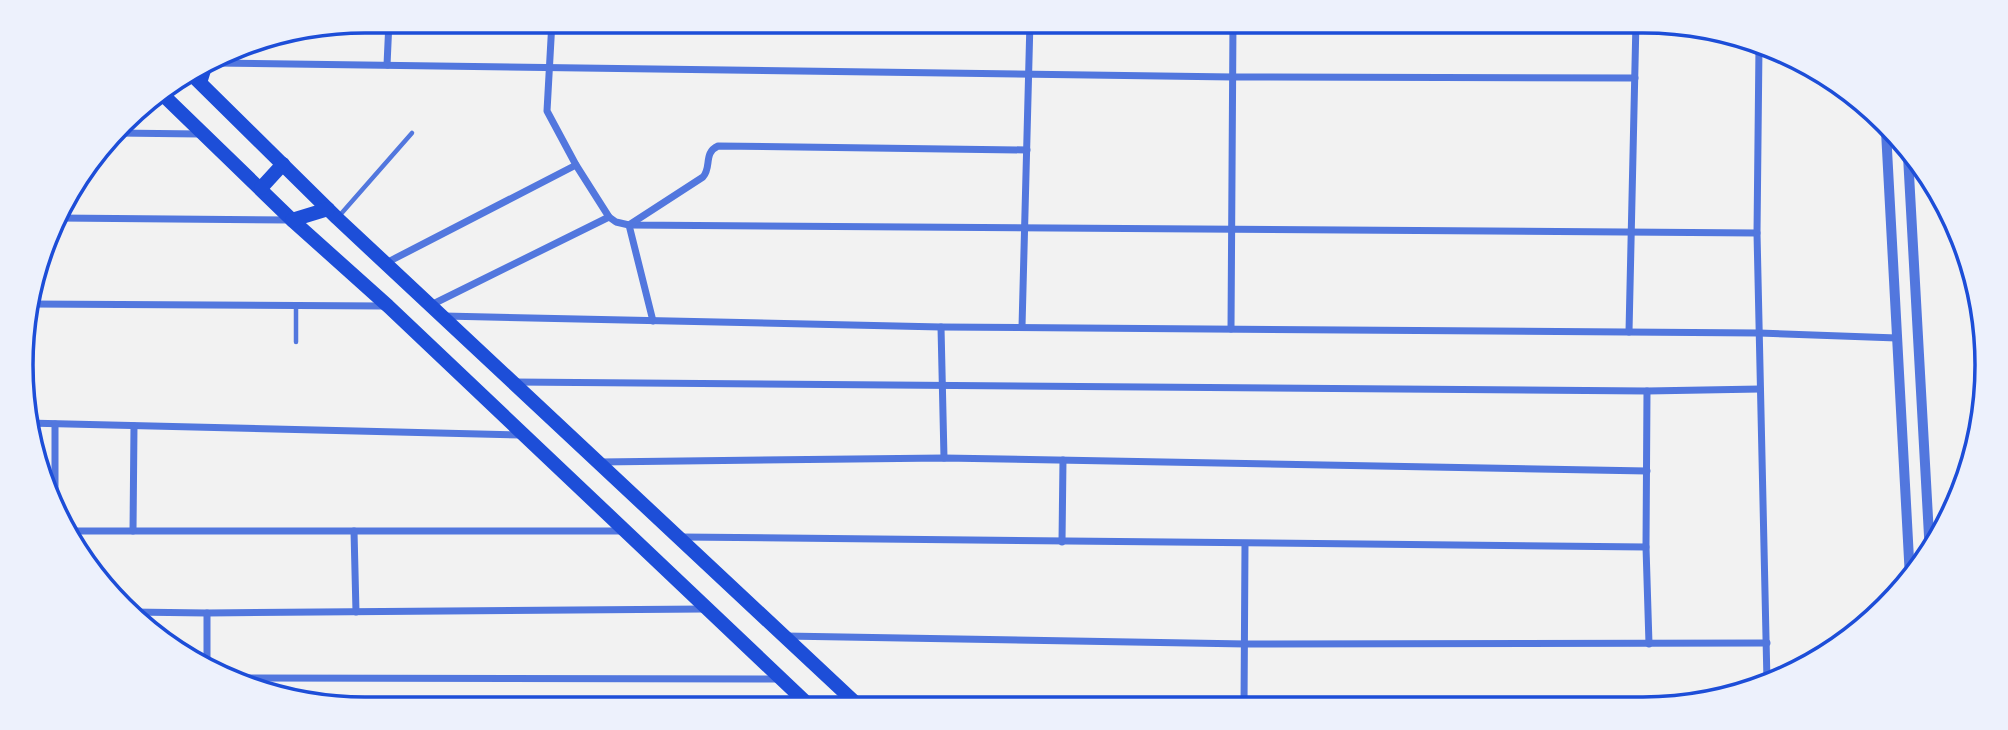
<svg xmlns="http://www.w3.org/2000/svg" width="2008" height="730" viewBox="0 0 2008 730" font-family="'Roboto Condensed',sans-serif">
<rect width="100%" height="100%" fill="#f2f2f2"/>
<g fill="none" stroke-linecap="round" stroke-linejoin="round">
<g stroke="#5277de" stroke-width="4.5">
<polyline points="340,215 412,133"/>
<polyline points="296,342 296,305"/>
</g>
<g stroke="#5277de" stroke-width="7">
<polyline points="552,21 547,111 576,165 609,217 616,222 629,225 1757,233"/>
<polyline points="1759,46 1757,233 1767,682"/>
<polyline points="213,63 1233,77 1635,78"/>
<polyline points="387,65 389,21"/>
<polyline points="116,133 200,134"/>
<polyline points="58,218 289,220"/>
<polyline points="386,263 576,165"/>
<polyline points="29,304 384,306"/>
<polyline points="431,305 609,217"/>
<polyline points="444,316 941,327 1759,333 1897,338"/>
<path d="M653,321L629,225L703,177C712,167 703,153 718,146L1027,150"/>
<polyline points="941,327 944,458"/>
<polyline points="1022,327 1030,21"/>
<polyline points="1231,329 1233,21"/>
<polyline points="1629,332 1636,21"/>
<polyline points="514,382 1647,391 1760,389"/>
<polyline points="1647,391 1646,547 1649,644"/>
<polyline points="27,423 521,435"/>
<polyline points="600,462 944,458 1647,471"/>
<polyline points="55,498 55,424"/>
<polyline points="68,531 624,531"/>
<polyline points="133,531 134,426"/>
<polyline points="354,531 356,612"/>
<polyline points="681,537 1646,547"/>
<polyline points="1062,542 1063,460"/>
<polyline points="131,612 207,613 704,609"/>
<polyline points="785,636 1246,644 1767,643"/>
<polyline points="207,663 207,613"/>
<polyline points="236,678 778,679"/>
<polyline points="1244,707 1245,544"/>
</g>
<g stroke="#5277de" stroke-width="10">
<polyline points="1886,131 1910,578"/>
<polyline points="1908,156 1930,554"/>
</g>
<polyline stroke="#1d4ed8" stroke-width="12" points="201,83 206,67"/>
<g stroke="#1d4ed8" stroke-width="14">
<polyline points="192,75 337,218 861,708"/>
<polyline points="161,93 292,220 388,306 812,708"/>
<polyline points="261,188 283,164"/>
<polyline points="292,220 328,209"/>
</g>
</g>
<path d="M0 0H2008V730H0ZM365 33H1643A332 332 0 0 1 1975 365V365A332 332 0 0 1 1643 697H365A332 332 0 0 1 33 365V365A332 332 0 0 1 365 33Z" fill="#edf1fc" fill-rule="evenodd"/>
<path fill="none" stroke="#1d4ed8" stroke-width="3.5" d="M365 33H1643A332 332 0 0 1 1975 365V365A332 332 0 0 1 1643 697H365A332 332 0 0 1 33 365V365A332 332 0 0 1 365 33Z"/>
</svg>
